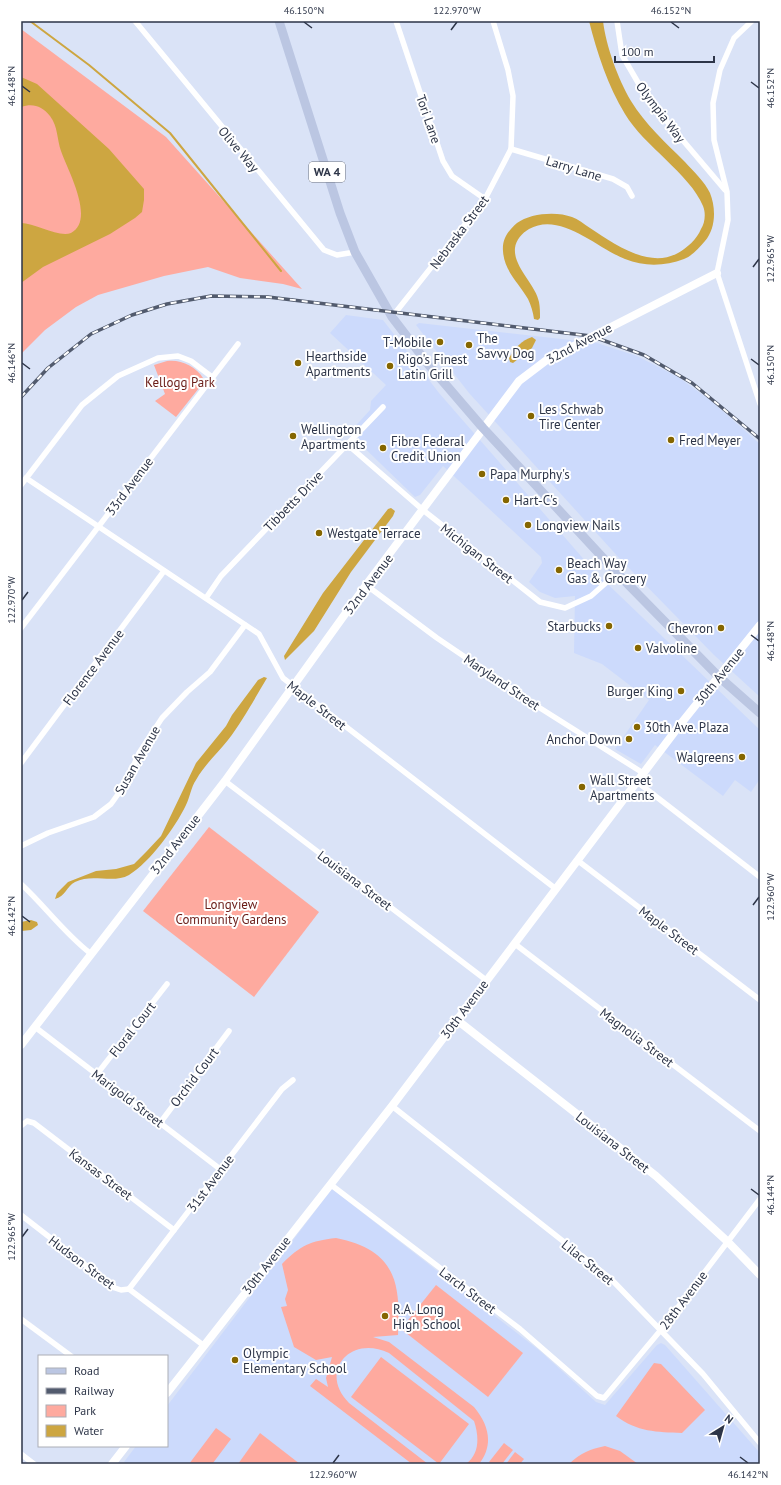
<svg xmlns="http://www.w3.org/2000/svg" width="781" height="1485" viewBox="0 0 781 1485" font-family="'PT Sans',sans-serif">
<rect width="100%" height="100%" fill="#dae3f7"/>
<g fill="#ccdafc">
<polygon points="346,315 383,320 439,393 594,571 760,730 760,779 751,792 735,780 723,796 655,745 641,764 615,749 649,700 602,664 574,653 575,596 555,598 540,592 529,582 542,563 541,557 443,466 420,495 415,497 349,433 370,410 371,401 386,385 330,333"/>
<polygon points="419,323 597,343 637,356 678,377 710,400 760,444 760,697 714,655 621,560 469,393 416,325"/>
<polygon points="332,1189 540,1351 596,1402 605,1405 657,1345 661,1343 665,1345 760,1453 760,1464 126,1464 124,1462 136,1446 167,1446 167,1406"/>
</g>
<g fill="#feaa9f">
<polygon points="21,29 166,137 302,289 283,284 240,278 208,267 164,276 98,295 76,307 45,330 21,354"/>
<path d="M167,361C180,359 196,366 203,378V383L176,417L155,401L165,394L154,365Z"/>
<polygon points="209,827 319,912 254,997 143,911"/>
<path d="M336,1238C395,1250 401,1281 398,1335L373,1337L389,1342L474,1407C489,1425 494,1445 479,1464H466C480,1454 479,1436 474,1421L389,1353C350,1334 318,1372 349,1403L428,1464H412L310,1386L316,1379L328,1387L326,1378L332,1357L316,1360L294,1347L281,1307L287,1306L285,1299L288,1290L282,1264C301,1245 310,1241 336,1238Z"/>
<polygon points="436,1285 523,1353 488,1397 401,1329"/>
<polygon points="381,1357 469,1424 439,1464 351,1397"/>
<path d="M654,1363L661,1364L705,1410L682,1433C657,1432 637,1432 616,1416Z"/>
<polygon points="216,1428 231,1439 213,1463 215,1464 189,1464"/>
<polygon points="260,1433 300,1464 238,1464"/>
<polygon points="504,1443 513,1450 502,1464 492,1464 489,1462"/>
<path d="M605,1446L620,1451L638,1464H569C580,1453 591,1449 605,1446Z"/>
<polygon points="515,1452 524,1459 520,1464 506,1464"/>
</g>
<g fill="#cda641">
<path d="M589,21H603C606,46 618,79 631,101C645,124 666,143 685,162C693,171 705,182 710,193C716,208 716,228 705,241C699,248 692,256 684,259C665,266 645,267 625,259C597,248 560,211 529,229C522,233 516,240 515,248C513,267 536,285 539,302C540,307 540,313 540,318L538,320L534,319C533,312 531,305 528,299C519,283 504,271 503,251C502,239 508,231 517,223C530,213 557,211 572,217C578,219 584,224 590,228C614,244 649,269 678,253C687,248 697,239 701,229C705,223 706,213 703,206C690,174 644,146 625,114C608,86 597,53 589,21Z"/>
<path d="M21,77L37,84L109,149L144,189V200L142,212L135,218L110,234L43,267L21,283V223C35,223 59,238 71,233C96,220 67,169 61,151C57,140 58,126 50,116C42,106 33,103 21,107Z"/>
<path d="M532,337L536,340L532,348L513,363L510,362L509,358C514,349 522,340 532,337Z"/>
<polygon points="391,508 395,511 393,516 351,572 314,631 285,660 284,656 323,593 388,509"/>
<path d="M264,677L267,678C255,698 242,722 228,740C217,754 205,764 196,780C191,787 190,797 186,805C175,828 150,862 129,875C113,884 92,873 75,882C67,886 65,897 55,899L57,893L68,882L96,871L116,869L134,864L146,852L161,836L196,763L226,726L232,715L258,680Z"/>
<polygon points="31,920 37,922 38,925 31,930 21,931 21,922"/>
</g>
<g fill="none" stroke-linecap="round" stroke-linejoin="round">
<polyline stroke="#cda641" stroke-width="2" points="30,21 89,65 170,133 281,271"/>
<g stroke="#fff" stroke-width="5.5">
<polyline points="135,21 324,250 337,255 355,252"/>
<polyline points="396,21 443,161 452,176 485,199"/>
<polyline points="617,21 622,55 647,98 725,190"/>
<polyline points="752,21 734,38 720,70 713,103 714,140 727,192 728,220 717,273 760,404"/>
<polyline points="511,149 613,179 627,187 632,196"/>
<polyline points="392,317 485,199 511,149 513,96 508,70 493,21"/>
<polyline points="348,445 423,510 540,602 565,608 591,596 617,573"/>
<polyline points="26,478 259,634 283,678 556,889"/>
<polyline points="21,485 82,405 118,376 158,358 178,356 191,361 212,377"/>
<polyline points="366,585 437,638 540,708 643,773"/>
<polyline points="206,598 221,576 383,407"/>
<polyline points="21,628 238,344"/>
<polyline points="21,763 164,571"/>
<polyline points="225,781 486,980"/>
<polyline points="636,781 760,877"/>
<polyline points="21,846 48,833 94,817 111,804 126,783 139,753 162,718 187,692 210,672 245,625"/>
<polyline points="577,860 760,1000"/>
<path d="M21,884C45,906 64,933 90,953"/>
<polyline points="515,944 760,1131"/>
<polyline points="35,1027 220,1169"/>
<polyline points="97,1074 167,984"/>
<polyline points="392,1106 611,1279 703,1374 760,1443"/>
<polyline points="160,1123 229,1031"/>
<polyline points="21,1126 27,1121 34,1123 174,1230"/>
<polyline points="330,1184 520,1329 597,1396 604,1398 660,1331 760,1199"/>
<polyline points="21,1215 115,1288 121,1290 129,1289 203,1345"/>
<polyline points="129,1289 282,1089 293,1080"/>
<polyline points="21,1319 71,1356"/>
<polyline points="21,1454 34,1464"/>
</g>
<g stroke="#fff" stroke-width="8">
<polyline points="457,1020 656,1176 728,1242 760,1275"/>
<polyline points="21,1045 225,781 366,585 519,381 548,359 717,273"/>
<polyline points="167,1393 392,1106 679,726 760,625"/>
<polyline points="112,1464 126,1446"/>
</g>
<polyline stroke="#bbc6e2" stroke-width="9" points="279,21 340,213 355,252 392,317 428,364 483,428 617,573 718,676 760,713"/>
<defs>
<polyline id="rail" points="21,397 48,368 91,334 132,315 167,304 211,296 268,297 591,336 644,355 692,383 760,439"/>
</defs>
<use href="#rail" stroke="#525b6e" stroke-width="3.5"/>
<use href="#rail" stroke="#fff" stroke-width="2" stroke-dasharray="6" stroke-linecap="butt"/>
</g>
<path fill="none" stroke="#2d3548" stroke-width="1.5" d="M304,22L312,28M671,22L679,28M451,30L457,22M751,82L759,88M22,86L30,92M753,267L759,259M751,359L759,365M22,363L30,369M22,600L28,592M751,635L759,641M753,905L759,897M22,916L30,922M751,1189L759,1195M22,1237L28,1229M740,1457L748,1463M333,1463L339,1455"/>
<g fill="#856600" stroke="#fff" stroke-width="1.5">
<circle cx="440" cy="342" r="4"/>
<circle cx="469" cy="345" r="4"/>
<circle cx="298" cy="363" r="4"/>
<circle cx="390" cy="366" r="4"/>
<circle cx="531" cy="416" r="4"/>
<circle cx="293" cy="436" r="4"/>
<circle cx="671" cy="440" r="4"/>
<circle cx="383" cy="448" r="4"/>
<circle cx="482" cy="474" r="4"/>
<circle cx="506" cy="500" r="4"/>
<circle cx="528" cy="525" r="4"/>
<circle cx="319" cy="533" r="4"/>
<circle cx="559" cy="570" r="4"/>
<circle cx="609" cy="626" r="4"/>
<circle cx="721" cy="628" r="4"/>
<circle cx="638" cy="648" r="4"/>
<circle cx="681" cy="691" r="4"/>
<circle cx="637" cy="727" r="4"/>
<circle cx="629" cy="739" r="4"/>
<circle cx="742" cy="757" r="4"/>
<circle cx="582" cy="787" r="4"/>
<circle cx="385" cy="1316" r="4"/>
<circle cx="235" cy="1360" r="4"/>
</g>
<g text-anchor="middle" stroke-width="4" stroke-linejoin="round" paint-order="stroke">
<rect fill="#fff" stroke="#6c727f" stroke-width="1" x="309" y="162" width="36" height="20" rx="3"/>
<g font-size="12" font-weight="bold" fill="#2d3548">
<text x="327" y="176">WA 4</text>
</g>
<g font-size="13" fill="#2d3548" stroke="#fff">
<text transform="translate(661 112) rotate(53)" y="5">Olympia Way</text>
<text transform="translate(429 119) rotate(71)" y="5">Tori Lane</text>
<text transform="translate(239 149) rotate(50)" y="5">Olive Way</text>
<text transform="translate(574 168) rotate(17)" y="5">Larry Lane</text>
<text transform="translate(459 232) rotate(-53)" y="5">Nebraska Street</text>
<text transform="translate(579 343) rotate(-28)" y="5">32nd Avenue</text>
<text transform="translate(129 486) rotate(-53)" y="5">33rd Avenue</text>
<text transform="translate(293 501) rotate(-46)" y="5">Tibbetts Drive</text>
<text transform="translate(477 553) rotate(38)" y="5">Michigan Street</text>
<text transform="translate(368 584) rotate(-53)" y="5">32nd Avenue</text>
<text transform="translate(93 667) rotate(-53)" y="5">Florence Avenue</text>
<text transform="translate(719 676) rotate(-51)" y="5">30th Avenue</text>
<text transform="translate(502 682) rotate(34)" y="5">Maryland Street</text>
<text transform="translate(317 705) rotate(38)" y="5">Maple Street</text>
<text transform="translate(137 760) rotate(-60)" y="5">Susan Avenue</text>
<text transform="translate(175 844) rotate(-52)" y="5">32nd Avenue</text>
<text transform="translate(355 880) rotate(37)" y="5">Louisiana Street</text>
<text transform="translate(669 930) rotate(37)" y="5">Maple Street</text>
<text transform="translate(464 1009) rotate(-53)" y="5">30th Avenue</text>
<text transform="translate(132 1029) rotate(-52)" y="5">Floral Court</text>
<text transform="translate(637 1037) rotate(37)" y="5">Magnolia Street</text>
<text transform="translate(194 1077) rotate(-53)" y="5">Orchid Court</text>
<text transform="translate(128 1098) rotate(37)" y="5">Marigold Street</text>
<text transform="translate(613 1142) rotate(38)" y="5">Louisiana Street</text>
<text transform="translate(101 1174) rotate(37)" y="5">Kansas Street</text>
<text transform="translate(210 1183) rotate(-53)" y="5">31st Avenue</text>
<text transform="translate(82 1262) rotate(37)" y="5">Hudson Street</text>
<text transform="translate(588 1262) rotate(39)" y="5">Lilac Street</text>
<text transform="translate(266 1265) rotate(-52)" y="5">30th Avenue</text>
<text transform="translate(468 1290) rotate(37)" y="5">Larch Street</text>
<text transform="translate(683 1300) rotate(-53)" y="5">28th Avenue</text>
</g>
<g font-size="13" fill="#2d3548" stroke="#fff" text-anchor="start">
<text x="477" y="343">The<tspan x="477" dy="15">Savvy Dog</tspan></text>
<text x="432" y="347" text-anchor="end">T-Mobile</text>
<text x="306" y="361">Hearthside<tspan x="306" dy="15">Apartments</tspan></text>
<text x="398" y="364">Rigo's Finest<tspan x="398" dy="15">Latin Grill</tspan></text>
<text x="539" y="414">Les Schwab<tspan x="539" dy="15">Tire Center</tspan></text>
<text x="301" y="434">Wellington<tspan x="301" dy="15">Apartments</tspan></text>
<text x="679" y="445">Fred Meyer</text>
<text x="391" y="446">Fibre Federal<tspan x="391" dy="15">Credit Union</tspan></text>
<text x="490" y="479">Papa Murphy's</text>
<text x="514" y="505">Hart-C's</text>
<text x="536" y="530">Longview Nails</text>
<text x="327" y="538">Westgate Terrace</text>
<text x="567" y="568">Beach Way<tspan x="567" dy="15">Gas &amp; Grocery</tspan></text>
<text x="601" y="631" text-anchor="end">Starbucks</text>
<text x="713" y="633" text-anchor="end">Chevron</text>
<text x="646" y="653">Valvoline</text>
<text x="673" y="696" text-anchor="end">Burger King</text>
<text x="645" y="732">30th Ave. Plaza</text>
<text x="621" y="744" text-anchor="end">Anchor Down</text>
<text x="734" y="762" text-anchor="end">Walgreens</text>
<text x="590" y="785">Wall Street<tspan x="590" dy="15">Apartments</tspan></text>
<text x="393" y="1314">R.A. Long<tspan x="393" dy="15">High School</tspan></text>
<text x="243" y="1358">Olympic<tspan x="243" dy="15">Elementary School</tspan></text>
</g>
<g font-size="13" fill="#6a1c17" stroke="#fff">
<text x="180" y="387">Kellogg Park</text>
<text x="231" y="909">Longview<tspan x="231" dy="15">Community Gardens</tspan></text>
</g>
</g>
<rect width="781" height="1485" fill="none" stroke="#ffffff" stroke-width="44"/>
<rect x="38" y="1355" width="130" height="92" fill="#ffffff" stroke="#abaeb6"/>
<rect x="46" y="1368" width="20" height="6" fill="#bbc6e2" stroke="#abaeb6"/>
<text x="74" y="1375" font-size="12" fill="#2d3548">Road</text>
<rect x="46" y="1388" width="20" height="6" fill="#525b6e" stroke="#abaeb6"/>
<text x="74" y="1395" font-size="12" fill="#2d3548">Railway</text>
<rect x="46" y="1405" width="20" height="12" fill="#feaa9f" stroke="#abaeb6"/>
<text x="74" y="1415" font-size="12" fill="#2d3548">Park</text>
<rect x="46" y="1425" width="20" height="12" fill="#cda641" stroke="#abaeb6"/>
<text x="74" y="1435" font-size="12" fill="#2d3548">Water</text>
<g transform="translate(723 1427) rotate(37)" stroke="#ffffff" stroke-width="3" paint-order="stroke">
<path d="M0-3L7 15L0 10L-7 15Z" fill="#2d3548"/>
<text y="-6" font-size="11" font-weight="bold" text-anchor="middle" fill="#2d3548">N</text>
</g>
<path d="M615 56v6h99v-6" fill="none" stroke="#2d3548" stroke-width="2"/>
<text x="621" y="56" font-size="12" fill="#2d3548" stroke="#ffffff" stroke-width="3" paint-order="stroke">100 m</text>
<rect x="22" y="22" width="737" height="1441" fill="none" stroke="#2d3548" stroke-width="1.5"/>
<g font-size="10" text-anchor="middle" fill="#2d3548">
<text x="304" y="14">46.150°N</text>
<text x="457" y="14">122.970°W</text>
<text x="671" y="14">46.152°N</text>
<text transform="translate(11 86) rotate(-90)" y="4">46.148°N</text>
<text transform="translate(770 88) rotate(-90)" y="4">46.152°N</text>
<text transform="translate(770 259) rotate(-90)" y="4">122.965°W</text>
<text transform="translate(11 363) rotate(-90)" y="4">46.146°N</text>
<text transform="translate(770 365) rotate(-90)" y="4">46.150°N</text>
<text transform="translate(11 600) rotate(-90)" y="4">122.970°W</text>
<text transform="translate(770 641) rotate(-90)" y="4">46.148°N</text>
<text transform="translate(770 897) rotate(-90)" y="4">122.960°W</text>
<text transform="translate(11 916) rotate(-90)" y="4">46.142°N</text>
<text transform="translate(770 1195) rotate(-90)" y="4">46.144°N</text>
<text transform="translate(11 1237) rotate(-90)" y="4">122.965°W</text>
<text x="333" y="1478">122.960°W</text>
<text x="748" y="1478">46.142°N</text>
</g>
</svg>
